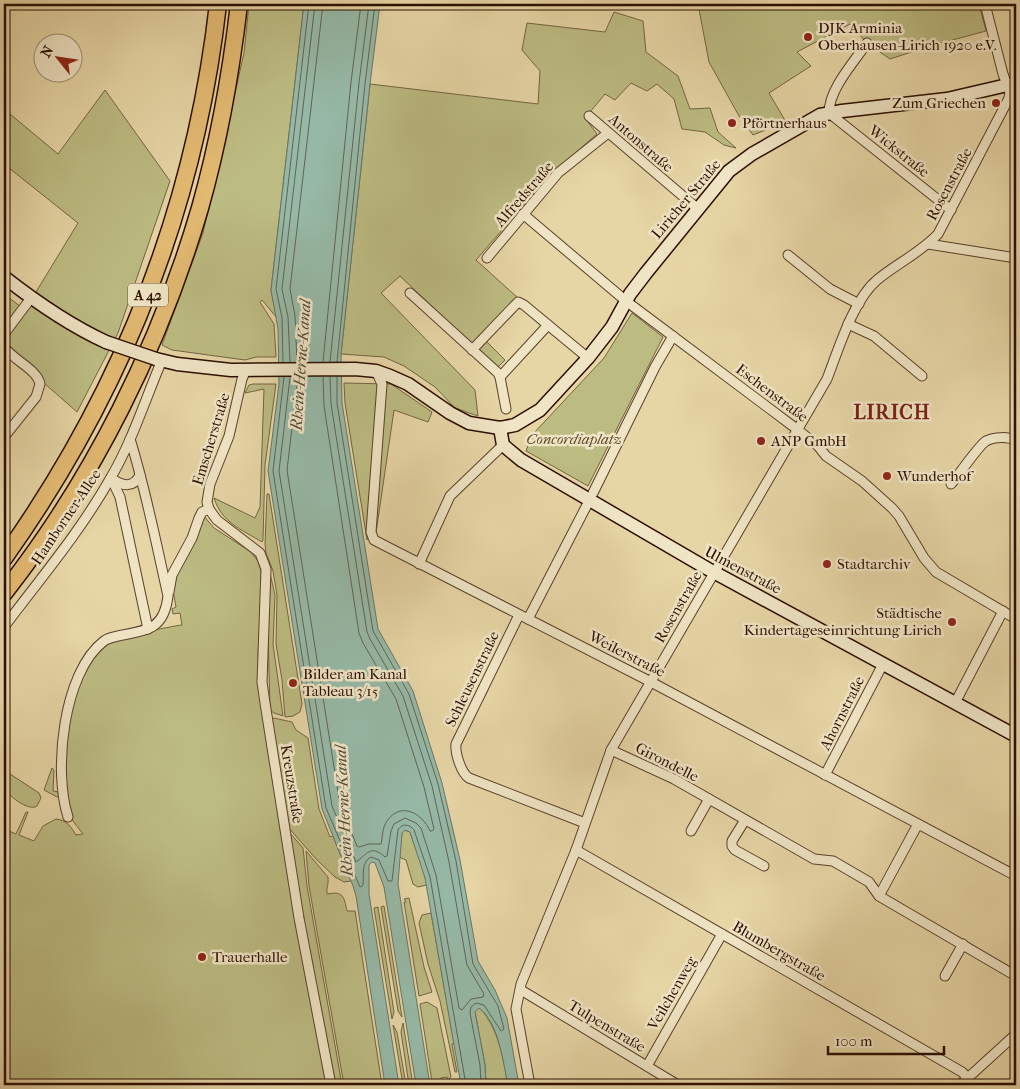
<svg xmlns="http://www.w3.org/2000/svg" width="1020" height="1089" viewBox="0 0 1020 1089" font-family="'IM FELL French Canon',serif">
<rect width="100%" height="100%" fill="#e6d5a5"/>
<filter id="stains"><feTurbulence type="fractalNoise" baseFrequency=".004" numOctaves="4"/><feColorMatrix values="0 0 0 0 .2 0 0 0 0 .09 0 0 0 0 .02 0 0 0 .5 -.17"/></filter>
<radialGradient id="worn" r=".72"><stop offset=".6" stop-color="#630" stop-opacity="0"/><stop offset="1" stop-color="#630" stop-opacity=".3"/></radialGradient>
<g fill="#bcbb82" stroke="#746442">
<polygon points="249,4 304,4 271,290 277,318 262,300 260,302 274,324 276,357 256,357 245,360 172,350 162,345 203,233 244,53"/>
<polygon points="698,4 979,4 986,31 930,46 890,59 867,43 850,24 797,52 811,66 769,93 786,122 753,135 739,116 709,62"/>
<polygon points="614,12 643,21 646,52 678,76 690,109 710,108 718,132 736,148 724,145 705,132 682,129 674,99 657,84 647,91 631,83 615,100 605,94 585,118 597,134 549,176 476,260 518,298 483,338 505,360 497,368 400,276 381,293 475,390 478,416 455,408 435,387 404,366 384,357 341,354 370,84 538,104 540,71 522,50 527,23 605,32"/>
<polygon points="105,90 170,181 118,333 77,412 44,383 4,343 4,294 25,310 78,223 4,164 4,109 58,154"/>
<polygon points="632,313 663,337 588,486 526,451 532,435 604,358"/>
<polygon points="344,383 391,384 432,412 428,422 394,410 376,533 367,540 345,403"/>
<path d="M253,384H276L265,465L263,540L262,542C241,529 222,523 214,498L255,518L260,507L264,389L245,393L249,385Z"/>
<polygon points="267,494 269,494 302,704 300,712 293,716 285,717 282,680 276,644 277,595 273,571 266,553 265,544"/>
<path d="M203,515L214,528L251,552L258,561L261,570V623L258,653L261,703L329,1085H4V829L16,834L26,812H28L19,835L34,841L43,826L56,819C67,820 71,827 76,835L83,834C77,826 71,820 68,811C59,781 64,712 76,683C82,671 95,651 105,643C109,639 172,626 182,625L180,613L173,614L172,609L176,607L173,590V579Z"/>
<polygon points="266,556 275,595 273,644 283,716 274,713 270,710"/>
<polygon points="274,718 292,722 296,730 308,738 319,809 330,837 333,836 351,881 344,882 335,877 316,859 287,826 272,719"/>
<polygon points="52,768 54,770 53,791 59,792 60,795 57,797 44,790"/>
<path d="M4,770L39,793L41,798C40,800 38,804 37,806C29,812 6,795 4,786C3,782 4,775 4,770Z"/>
<polygon points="404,830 410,832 423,870 427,885 418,887 413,884 406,860 399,857 402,833"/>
<polygon points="290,833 303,848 307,886 342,1085 332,1085 289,835"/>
<path d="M306,851L328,877C329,884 326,888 327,894C343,891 344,896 347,911H355L382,1085H344L309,886Z"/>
<polygon points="409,898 424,967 432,992 419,996 404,902 406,902 404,899"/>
<polygon points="384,906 402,1017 398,1011 381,907"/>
<polygon points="378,907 394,1012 392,1019 374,908"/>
<polygon points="431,913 454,1043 452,1044 457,1072 455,1072 440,1001 428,964 419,923 422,915"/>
<polygon points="427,1002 437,1008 451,1077 448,1080 447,1077 441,1078 441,1081 432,1082 420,1004"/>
<path d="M477,1008H480C499,1030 503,1058 508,1085H486L485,1065L475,1012Z"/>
<polygon points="403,1023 413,1085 409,1085 401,1032"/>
<polygon points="393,1025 397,1032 406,1085 403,1085"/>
</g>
<path fill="#96b9a7" stroke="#6c7565" d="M304,4H380L370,84L341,354L342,403L378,629L413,691L442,783L460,860L478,961L495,990L507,1018L519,1085H508C503,1062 499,1023 479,1008L475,1012L485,1065L486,1085H461L425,878L410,832L405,830L402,833L398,884L430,1085H416L384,887L375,863L372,862L369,865V894L399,1085H385L356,896L353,886L322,809L268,471L279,384L278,329L271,290Z"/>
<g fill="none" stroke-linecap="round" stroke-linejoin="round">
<g stroke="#616454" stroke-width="1">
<polyline points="283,362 282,318 276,289 309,4"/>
<polyline points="290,362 288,317 282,289 315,4"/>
<polyline points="297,362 295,316 290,289 323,4"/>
<polyline points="323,362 351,82 361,4"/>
<polyline points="330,362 359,83 369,4"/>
<polyline points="337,362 365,84 375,4"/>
<path d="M284,377L273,471L326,808L360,887L363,885C364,875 361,862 371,857L379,860L388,881H392L398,830C402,823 409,824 414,830L430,877L466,1085"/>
<path d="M290,377L279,471L332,806L356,862C367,854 371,844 385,857L387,856L391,831L394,824L405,818L416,823L421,828L436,875L459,1008L462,1010L471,999L483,997L484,994L467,965L449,862L432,786L403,696L370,639L367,632L331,404L330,377"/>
<path d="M298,377L287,470L340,805L357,846L359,847L369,844H381C383,836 382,828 387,821C401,801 422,813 430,831H432L434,829L424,787L396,699L363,643L359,633L324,406L323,377"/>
<polyline points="337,377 337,403 373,631 409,694 438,784 456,861 473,964 498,1006 504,1029 501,1031 484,1005 476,1003 471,1007 470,1013 480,1065 481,1085"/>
</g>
<defs>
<g id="street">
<path d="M867,43C854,62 829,89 829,113L951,210"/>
<polyline points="589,116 698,209"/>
<polyline points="523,214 626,301 798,430 818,446 826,456 862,481 892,508 899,516 924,558 936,572 1016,619"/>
<polyline points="928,244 1016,258"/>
<polyline points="788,255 830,289 859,304"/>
<polyline points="487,258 558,173 608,133"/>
<polyline points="410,293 498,373 500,377 506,409"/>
<polyline points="848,324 874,336 922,376"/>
<polyline points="4,334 31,298"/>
<path d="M4,347C13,360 37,369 40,384L36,397L4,437"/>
<polyline points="472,350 518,302 524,305 588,358"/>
<polyline points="246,370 242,379 229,436 210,484 207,502 209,509 217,520 260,553 266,569 262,682 265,703 299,918 331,1085"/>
<polyline points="376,371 382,384 371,532 374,540 651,682 1016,876"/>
<polyline points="500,377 548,325"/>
<polyline points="111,478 120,497 148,629"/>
<path d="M111,478C122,486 133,489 140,475"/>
<path d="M951,484C958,476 979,445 986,441C994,437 1009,436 1016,441"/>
<polyline points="593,493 655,367 673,336"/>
<polyline points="419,564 450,496 503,445"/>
<polyline points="169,592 172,575 192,538 199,518 202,512 209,509"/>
<path d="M519,615L456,744C455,753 461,773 469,778L585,823"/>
<polyline points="528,619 589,501"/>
<path d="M4,627C40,579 80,532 110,479C132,442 145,400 162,360"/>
<polyline points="955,703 1003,611"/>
<polyline points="611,750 674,779 814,859 833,861 869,882 879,896 1016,976"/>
<polyline points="825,775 883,664"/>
<path d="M68,817C53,771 63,672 104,641C108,638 113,637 118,636C147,630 164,630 168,596C156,543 146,490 130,439"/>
<polyline points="745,820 732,841 732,846 735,850 764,866"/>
<polyline points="691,831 709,799"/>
<polyline points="576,850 962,1072 968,1078"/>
<polyline points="879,896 918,824"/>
<polyline points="945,976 963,944"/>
<polyline points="521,990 678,1085"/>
<polyline points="647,1066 722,934"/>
<path d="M530,1085L516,1009L521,984L576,850L611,750L827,379C838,351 853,300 877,280C896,264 920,253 938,234L1009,98L1010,93L1003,74L985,4"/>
<polyline points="960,1085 1016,1034"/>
</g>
<g id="secondary">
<path d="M4,277C36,302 69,325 106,342"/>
<polyline points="156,359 177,364 231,370 355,369 376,371 390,376 408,384 450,413 469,423 500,428 515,425 540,410 588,358 612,327 630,294 646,273 729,171 752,154 820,115 842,111 947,99 1016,83"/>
<polyline points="500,428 503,445 521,460 708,569 1016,736"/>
</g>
<g id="highway">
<path d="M4,558C123,391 195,208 218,4"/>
<path d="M4,593C93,480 160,345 200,208C219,141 231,73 239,4"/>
</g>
</defs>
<use href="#street" stroke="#5a402a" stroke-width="11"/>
<use href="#secondary" stroke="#2c0e01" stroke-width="15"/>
<use href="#highway" stroke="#2c0e01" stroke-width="19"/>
<use href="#street" stroke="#efe4c4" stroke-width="9"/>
<use href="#secondary" stroke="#efe4c4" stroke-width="12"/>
<use href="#highway" stroke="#e3ba72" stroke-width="16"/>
<defs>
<polyline id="secondary-bridge" points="106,342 156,359"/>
</defs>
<use href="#secondary-bridge" stroke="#2c0e01" stroke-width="15" stroke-linecap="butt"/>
<use href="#secondary-bridge" stroke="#efe4c4" stroke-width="12"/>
</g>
<g fill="#8f2418" stroke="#efe4c4" stroke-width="2">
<circle cx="808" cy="37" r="5"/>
<circle cx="996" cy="103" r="5"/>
<circle cx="732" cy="123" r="5"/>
<circle cx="761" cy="441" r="5"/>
<circle cx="887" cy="476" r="5"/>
<circle cx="827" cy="564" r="5"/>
<circle cx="952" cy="622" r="5"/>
<circle cx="293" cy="683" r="5"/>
<circle cx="202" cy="957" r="5"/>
</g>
<g text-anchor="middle" stroke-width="5" stroke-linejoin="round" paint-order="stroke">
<rect fill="#efe4c4" stroke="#664e3c" stroke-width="1" x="128" y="283.5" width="40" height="23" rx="4"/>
<g font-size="14" font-weight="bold" fill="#2c0e01">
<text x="148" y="300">A 42</text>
</g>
<g font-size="15" fill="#2c0e01" stroke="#efe4c4" text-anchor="start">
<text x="818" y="33">DJK Arminia<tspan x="818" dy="17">Oberhausen-Lirich 1920 e.V.</tspan></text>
<text x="986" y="108" text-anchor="end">Zum Griechen</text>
<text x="742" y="128">Pförtnerhaus</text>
<text x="771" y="446">ANP GmbH</text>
<text x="897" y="481">Wunderhof</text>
<text x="837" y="569">Stadtarchiv</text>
<text x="942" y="618" text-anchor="end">Städtische<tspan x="942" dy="17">Kindertageseinrichtung Lirich</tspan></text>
<text x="303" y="679">Bilder am Kanal<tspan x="303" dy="17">Tableau 3/15</tspan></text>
<text x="212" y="962">Trauerhalle</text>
</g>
<g font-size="15" fill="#2c0e01" stroke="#efe4c4">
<text transform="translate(641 143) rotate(41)" y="5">Antonstraße</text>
<text transform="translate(899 151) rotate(39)" y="5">Wickstraße</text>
<text transform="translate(949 184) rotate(-62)" y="5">Rosenstraße</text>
<text transform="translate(524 194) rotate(-49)" y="5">Alfredstraße</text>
<text transform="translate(686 199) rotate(-50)" y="5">Liricher Straße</text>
<text transform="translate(772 393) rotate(37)" y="5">Eschenstraße</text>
<text transform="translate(211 439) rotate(-73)" y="5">Emscherstraße</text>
<text transform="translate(66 517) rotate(-56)" y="5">Hamborner Allee</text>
<text transform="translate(743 570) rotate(28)" y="5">Ulmenstraße</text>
<text transform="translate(678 607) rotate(-60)" y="5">Rosenstraße</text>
<text transform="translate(627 654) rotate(27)" y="5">Weilerstraße</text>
<text transform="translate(472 679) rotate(-64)" y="5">Schleusenstraße</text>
<text transform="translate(842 713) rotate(-63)" y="5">Ahornstraße</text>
<text transform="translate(667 762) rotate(27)" y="5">Girondelle</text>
<text transform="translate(292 784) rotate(81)" y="5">Kreuzstraße</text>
<text transform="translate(779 951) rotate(30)" y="5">Blumbergstraße</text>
<text transform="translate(672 993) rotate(-60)" y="5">Veilchenweg</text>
<text transform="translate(607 1026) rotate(31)" y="5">Tulpenstraße</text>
</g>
<g font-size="15" font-style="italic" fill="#5e4b2e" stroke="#efe4c4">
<text x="574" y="444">Concordiaplatz</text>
</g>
<g font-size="16" font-style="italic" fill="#514a3b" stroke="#efe4c4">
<text transform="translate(300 365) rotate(-86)" y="6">Rhein-Herne-Kanal</text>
<text transform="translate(343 811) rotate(-93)" y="6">Rhein-Herne-Kanal</text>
</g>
<g font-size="20" font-weight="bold" letter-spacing="1" fill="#7a1f14" stroke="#efe4c4">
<text x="892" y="419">LIRICH</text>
</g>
</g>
<rect width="1020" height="1089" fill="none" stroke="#e6d5a5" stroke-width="20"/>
<rect x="5" y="5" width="1010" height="1079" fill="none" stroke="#2c0e01" stroke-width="2.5"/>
<rect x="10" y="10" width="1000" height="1069" fill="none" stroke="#2c0e01"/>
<g transform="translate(58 58) rotate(300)"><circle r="24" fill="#efe4c4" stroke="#a18e76"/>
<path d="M0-4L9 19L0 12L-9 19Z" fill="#8f2418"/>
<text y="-8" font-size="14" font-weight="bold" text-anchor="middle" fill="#2c0e01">N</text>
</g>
<path d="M828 1046v8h116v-8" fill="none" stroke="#2c0e01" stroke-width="2.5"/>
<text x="835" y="1046" font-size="15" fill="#2c0e01" stroke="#efe4c4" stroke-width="4" paint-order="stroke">100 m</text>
<rect width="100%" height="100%" filter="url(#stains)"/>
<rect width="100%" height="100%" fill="url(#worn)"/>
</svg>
